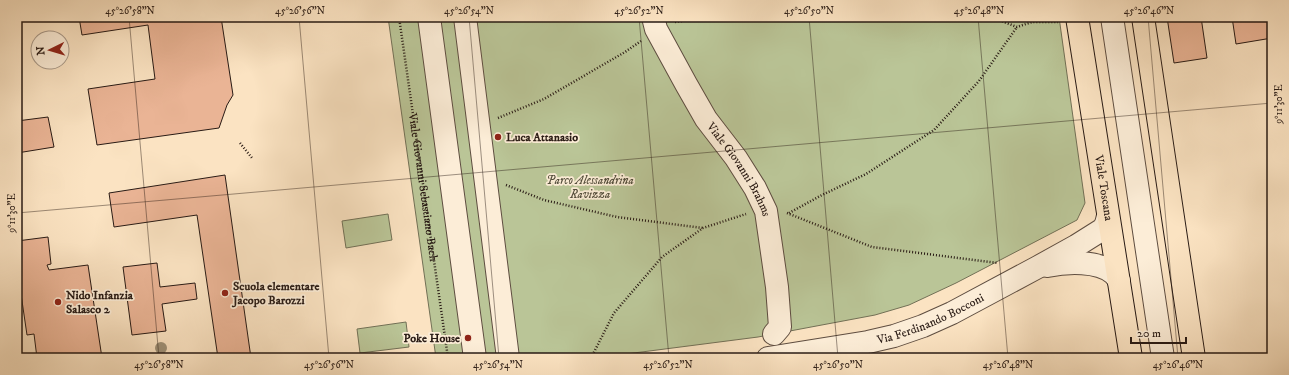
<svg xmlns="http://www.w3.org/2000/svg" width="1289" height="375" viewBox="0 0 1289 375" font-family="'IM FELL DW Pica',serif">
<rect width="100%" height="100%" fill="#fbe3c2"/>
<filter id="stains"><feTurbulence type="fractalNoise" baseFrequency=".005" numOctaves="4"/><feColorMatrix values="0 0 0 0 .2 0 0 0 0 .09 0 0 0 0 .02 0 0 0 .5 -.17"/></filter>
<radialGradient id="worn" r=".72"><stop offset=".6" stop-color="#630" stop-opacity="0"/><stop offset="1" stop-color="#630" stop-opacity=".3"/></radialGradient>
<g fill="#bac597" stroke="#727056">
<polygon points="388,17 1059,17 1085,203 1077,220 956,283 909,305 875,315 758,337 595,358 436,358"/>
<polygon points="388,214 392,240 346,248 342,221"/>
<polygon points="406,322 409,347 360,353 357,329"/>
</g>
<g fill="#eab495" stroke="#291b15">
<polygon points="79,17 221,17 233,95 227,105 219,128 97,145 88,89 155,79 148,25 82,35"/>
<polygon points="1167,17 1201,17 1207,58 1174,63"/>
<polygon points="1232,17 1270,17 1272,38 1236,44"/>
<polygon points="48,117 54,147 17,153 17,121"/>
<polygon points="225,175 251,358 218,358 197,215 114,227 109,193"/>
<polygon points="48,237 51,264 47,265 49,270 88,265 102,358 37,358 34,334 27,335 17,267 17,241"/>
<polygon points="157,263 160,287 195,283 197,299 162,304 166,331 132,335 123,267"/>
</g>
<g fill="none" stroke-linecap="round" stroke-linejoin="round">
<defs>
<g id="minor">
<polyline points="429,17 475,358"/>
<polyline points="465,17 508,358"/>
<path id="s2" d="M653,17L656,29L686,84L706,119L736,158L755,188L766,211L777,287L780,327L774,334"/>
<polyline points="1112,17 1163,358"/>
<path d="M1047,266C1066,262 1099,260 1114,274C1116,276 1118,279 1119,281"/>
<path id="s3" d="M768,358L868,342L894,336L923,326L952,313L1038,267L1076,246L1103,229L1106,224L1108,216"/>
</g>
<g id="major">
<path id="s4" d="M1077,17L1131,358"/>
<polyline points="1143,17 1194,358"/>
</g>
</defs>
<use href="#minor" stroke="#5e4d40" stroke-width="24"/>
<use href="#major" stroke="#291b15" stroke-width="24"/>
<g stroke="#291b15" stroke-width="2.5" stroke-dasharray="1 2" stroke-linecap="butt">
<path id="s1" d="M399,17L448,358"/>
<polyline points="991,17 1017,27 1032,22 1058,22"/>
<polyline points="675,22 710,17"/>
<polyline points="498,118 544,99 625,52 641,41"/>
<polyline points="240,143 252,158"/>
<polyline points="506,185 544,200 617,217 703,228"/>
<polyline points="787,213 872,247 998,263"/>
<polyline points="789,213 822,195 866,174 934,130 979,81 1017,27"/>
<polyline points="591,358 614,313 662,257 703,228 746,214"/>
</g>
<use href="#minor" stroke="#fcedd7" stroke-width="22"/>
<use href="#major" stroke="#fbe3c2" stroke-width="22"/>
</g>
<circle fill="#9f9178" cx="161" cy="348" r="6"/>
<path fill="none" stroke="#291b15" stroke-width="1" stroke-opacity="0.45" d="M129,17L159,358M299,17L329,358M469,17L499,358M639,17L669,358M809,17L838,358M978,17L1008,358M1148,17L1178,358M17,213L1272,103"/>
<g fill="#8f2418" stroke="#fcedd7" stroke-width="1.5">
<circle cx="498" cy="137" r="4"/>
<circle cx="225" cy="293" r="4"/>
<circle cx="58" cy="302" r="4"/>
<circle cx="468" cy="338" r="4"/>
</g>
<g text-anchor="middle" stroke-width="3.5" stroke-linejoin="round" paint-order="stroke">
<g font-size="12" font-weight="bold" fill="#291b15" stroke="#fcedd7" text-anchor="start">
<text x="506" y="141">Luca Attanasio</text>
<text x="233" y="290">Scuola elementare<tspan x="233" dy="14">Jacopo Barozzi</tspan></text>
<text x="66" y="299">Nido Infanzia<tspan x="66" dy="14">Salasco 2</tspan></text>
<text x="460" y="342" text-anchor="end">Poke House</text>
</g>
<g font-size="12" fill="#291b15" stroke="#fcedd7">
<text dy="4" stroke="none"><textPath href="#s2" startOffset="176">Viale Giovanni Brahms</textPath></text>
<text dy="4" stroke="none"><textPath href="#s4" startOffset="173">Viale Toscana</textPath></text>
<text dy="4" stroke="none"><textPath href="#s1" startOffset="172">Viale Giovanni Sebastiano Bach</textPath></text>
<text dy="4" stroke="none"><textPath href="#s3" startOffset="168">Via Ferdinando Bocconi</textPath></text>
</g>
<g font-size="12" font-style="italic" fill="#544e3c" stroke="#fcedd7">
<text x="590" y="184">Parco Alessandrina<tspan x="590" dy="14">Ravizza</tspan></text>
</g>
</g>
<rect width="1289" height="375" fill="none" stroke="#fbe3c2" stroke-width="44"/>
<g transform="translate(50 50) rotate(265)"><circle r="19" fill="#fcedd7" stroke="#a89989"/>
<path d="M0-3L7 15L0 10L-7 15Z" fill="#8f2418"/>
<text y="-6" font-size="11" font-weight="bold" text-anchor="middle" fill="#291b15">N</text>
</g>
<path d="M1131 337v6h55v-6" fill="none" stroke="#291b15" stroke-width="2"/>
<text x="1137" y="337" font-size="12" fill="#291b15" stroke="#fcedd7" stroke-width="3" paint-order="stroke">20 m</text>
<rect x="22" y="22" width="1245" height="331" fill="none" stroke="#291b15" stroke-width="1.5"/>
<g font-size="10" text-anchor="middle" fill="#291b15">
<text x="130" y="14">45°26'58"N</text>
<text x="300" y="14">45°26'56"N</text>
<text x="469" y="14">45°26'54"N</text>
<text x="639" y="14">45°26'52"N</text>
<text x="809" y="14">45°26'50"N</text>
<text x="979" y="14">45°26'48"N</text>
<text x="1149" y="14">45°26'46"N</text>
<text transform="translate(1278 104) rotate(-90)" y="4">9°11'30"E</text>
<text transform="translate(11 213) rotate(-90)" y="4">9°11'30"E</text>
<text x="159" y="368">45°26'58"N</text>
<text x="329" y="368">45°26'56"N</text>
<text x="498" y="368">45°26'54"N</text>
<text x="668" y="368">45°26'52"N</text>
<text x="838" y="368">45°26'50"N</text>
<text x="1008" y="368">45°26'48"N</text>
<text x="1178" y="368">45°26'46"N</text>
</g>
<rect width="100%" height="100%" filter="url(#stains)"/>
<rect width="100%" height="100%" fill="url(#worn)"/>
</svg>
